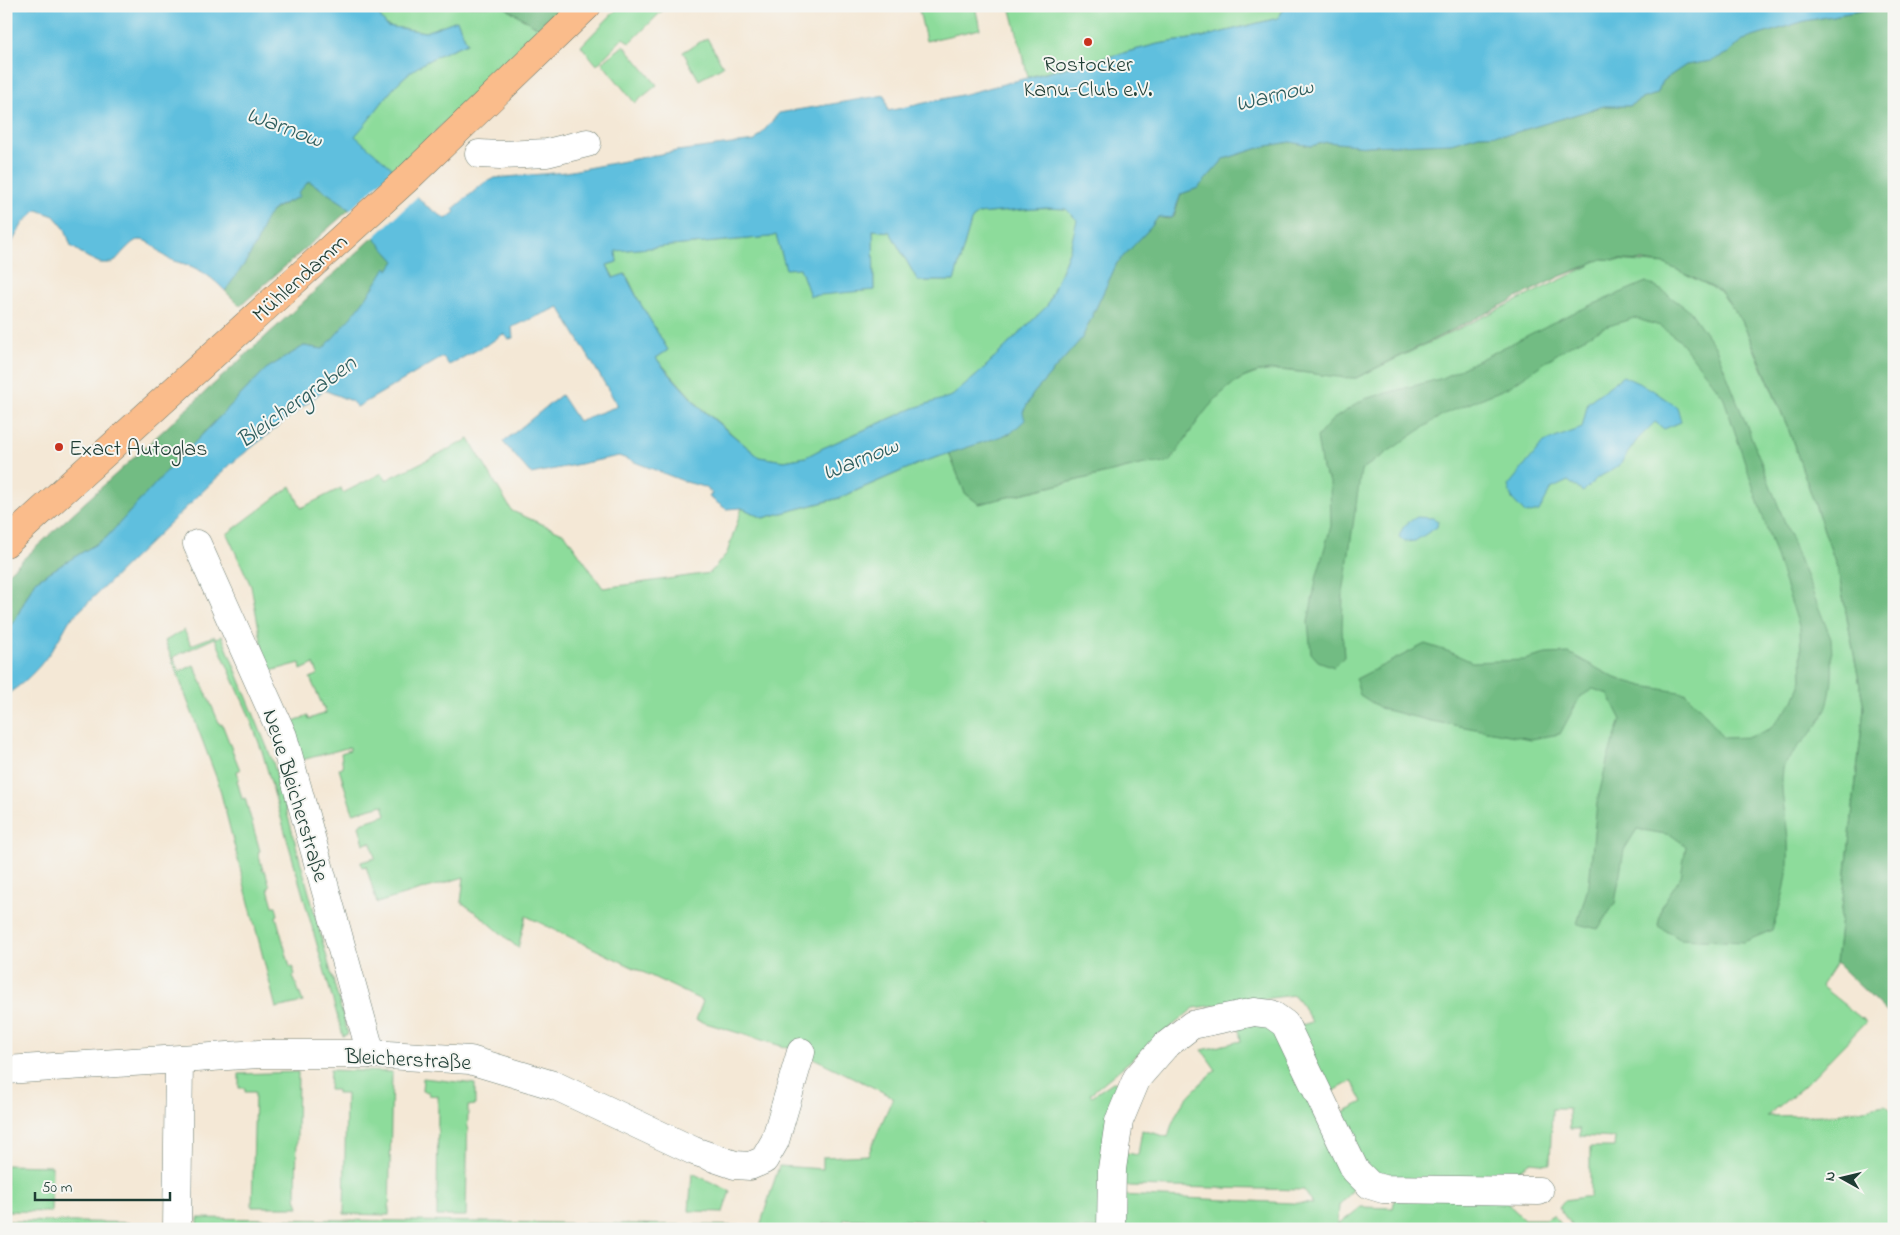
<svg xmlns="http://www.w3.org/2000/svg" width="1900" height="1235" viewBox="0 0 1900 1235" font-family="'Indie Flower',sans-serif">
<rect width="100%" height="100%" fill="#f6f6f2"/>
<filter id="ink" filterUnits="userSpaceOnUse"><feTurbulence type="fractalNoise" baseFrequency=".02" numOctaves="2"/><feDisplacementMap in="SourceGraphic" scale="10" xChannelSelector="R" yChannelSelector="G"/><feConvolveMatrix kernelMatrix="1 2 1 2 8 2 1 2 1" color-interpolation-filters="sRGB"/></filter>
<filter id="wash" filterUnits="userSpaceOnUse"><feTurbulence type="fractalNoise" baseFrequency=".0096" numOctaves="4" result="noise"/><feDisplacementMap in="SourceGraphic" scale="20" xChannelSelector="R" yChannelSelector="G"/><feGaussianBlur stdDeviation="1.12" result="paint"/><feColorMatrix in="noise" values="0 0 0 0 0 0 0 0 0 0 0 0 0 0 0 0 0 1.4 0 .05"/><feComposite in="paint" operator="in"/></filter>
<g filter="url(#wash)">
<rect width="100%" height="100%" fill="#f4e8d6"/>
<g fill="#8ddc9b" stroke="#568c68" fill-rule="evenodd">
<path d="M372,6H503L540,29L395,171L354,136C370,120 382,101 397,84C416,64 442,53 467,43L457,20L426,32L387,26Z"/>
<polygon points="620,6 667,6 630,43 623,38 597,65 581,46"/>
<polygon points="918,6 975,6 980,29 926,41"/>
<polygon points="1010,6 1286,6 1278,18 1203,37 1158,44 1028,77"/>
<polygon points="707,38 723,66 699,80 683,52"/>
<polygon points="624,45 657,85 635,103 602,63"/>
<path d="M1707,156L1728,178L1744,200L1827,229L1854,225L1876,208L1894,206V339C1848,348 1795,346 1757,315C1747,307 1740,296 1729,288C1721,283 1699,277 1689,276L1720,291L1742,321L1788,428L1838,570L1864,707L1836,963L1821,986L1866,1022L1803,1087L1767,1116L1830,1115L1886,1105L1894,1113V1229H1574L1559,1208L1565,1200L1584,1197H1590V1147H1614L1615,1138L1580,1136V1129H1570L1569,1109H1552L1550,1164L1531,1162L1507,1178L1492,1182L1376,1180L1369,1175L1341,1113L1363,1102L1352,1081L1330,1093L1298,1026L1312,1022L1302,1005L1294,995L1194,1008L1090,1094L1092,1096L1113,1082L1119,1083L1110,1113L1103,1167V1229H983V1222L844,1219V1223H824V1228L871,1229H198V1218L760,1226L779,1166L823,1169V1157L868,1155L893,1097L801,1052L696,1020L703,1001L526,916L518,948L482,917L461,902L464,877L377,903L366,866L362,867L361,862L375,858L371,842L364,844L359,826L361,823L386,815L383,805L353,813L339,769L343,768L341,753L350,750V747L302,760L290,722L308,716L309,719L326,713L310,678L318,674L314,664L301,670L300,663L267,672L251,586L227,534L291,486L301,508L341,488L343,493L382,473L386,480L469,439L512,511L565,534L603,588L710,573L727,553L742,508L763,518L840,498L920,463L949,453L965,493L979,504L1144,464L1170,462L1207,407L1235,381L1259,372L1279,370L1356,378L1591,265L1561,276L1513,277L1501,269L1499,259L1591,179L1608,193L1628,195L1657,182L1684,166ZM1697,196L1713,203C1714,240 1704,240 1677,261L1684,273L1665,264L1603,259L1677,199Z"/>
<polygon points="1046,208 1066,209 1078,220 1070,249 1047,306 977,375 952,397 914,408 823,448 806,457 784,461 759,457 700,407 656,358 668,350 640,303 626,274 614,278 607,265 617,262 615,251 770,237 776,235 786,268 800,267 810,295 874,290 873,230 890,232 918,281 954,281 971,221 977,214"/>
<polygon points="184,630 191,645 214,636 216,638 222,636 273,762 348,1034 343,1036 262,751 248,713 215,638 173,657 179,672 194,665 220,725 222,724 240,770 237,771 239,779 237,780 242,799 245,798 260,851 258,852 263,871 265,870 270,887 268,888 273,906 276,906 278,915 276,916 290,967 293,967 295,975 293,976 303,1002 276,1008 218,782 165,641"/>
<path d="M1238,1024L1273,1025L1355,1184L1350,1194L1339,1205L1338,1225L1361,1207L1393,1208L1396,1194L1505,1201L1524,1219H1546L1553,1215L1564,1229H1119L1120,1195L1313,1204L1304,1190L1128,1186L1121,1183V1152L1138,1155L1142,1130L1168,1137C1177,1103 1191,1092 1216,1070L1202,1050L1241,1041Z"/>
<polygon points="330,1070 392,1072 389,1215 344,1214 346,1094 337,1094 337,1090 329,1090"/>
<polygon points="298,1072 296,1197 299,1207 252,1207 255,1092 245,1092 245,1088 239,1088 239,1074"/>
<polygon points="423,1078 475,1084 475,1105 468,1106 466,1216 437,1216 438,1096 429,1095 429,1092 422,1091"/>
<polygon points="6,1165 52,1166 51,1212 6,1211"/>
<polygon points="692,1173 730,1191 723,1212 689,1211"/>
<polygon points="6,1221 161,1223 161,1229 6,1229"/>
</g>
<g fill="#72bc83" stroke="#487c5c">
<polygon points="503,6 565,6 540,29"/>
<path d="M1887,6H1894V1019L1836,963L1864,707L1838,570L1788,428L1758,356L1742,321L1720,291L1665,264L1644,261L1602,259L1561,276L1356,378C1330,378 1305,371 1279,370C1225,368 1197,423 1170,462L1144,464L979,504L965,493L949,453L1011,433L1033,394L1082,338L1117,263L1151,227L1158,217L1168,219L1174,216L1181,194L1198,188L1224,159L1262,147L1290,142L1311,146L1327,142L1367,146L1451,143L1479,135L1510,134L1604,106H1629L1641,99L1657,94L1662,81L1686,65L1711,61L1730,52L1743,40L1805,21Z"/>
<path d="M309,181L344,204L349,210L240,306L225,291C237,274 251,257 259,237C261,232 260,224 265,219C274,207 287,203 300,196L297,193Z"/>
<path d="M374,237L395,261L389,270L386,268C368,298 347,324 323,349L304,346L266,369L165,473L106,538L35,581L13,624L6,626V575Z"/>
<path d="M1646,282L1661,290L1690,311L1716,348L1831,639C1833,668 1835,699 1818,724C1811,735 1785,758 1783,769C1779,793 1787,817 1788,841C1790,876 1783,898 1772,930L1744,942L1680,939L1658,926L1662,905L1681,876L1686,846L1671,835L1637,829L1624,850L1615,903L1598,929L1577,924L1589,884L1597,803L1608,757L1621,720L1608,694L1593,689L1580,697L1560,734L1531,739L1431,721L1382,709L1360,695L1356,679L1425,644L1450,652L1472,662L1524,660L1546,654L1569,653L1615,678L1643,686L1685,693L1705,713L1723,738L1750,737L1770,729L1794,701L1802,680L1800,629L1723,396L1679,340L1660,326L1634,318L1605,327L1567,347L1509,387L1442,415L1361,470L1343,594L1342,630L1344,657L1334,667L1318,661L1311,653L1308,622L1317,575L1331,526L1330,482L1322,469L1317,437L1332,420L1364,399L1443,378L1566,316Z"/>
</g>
<g fill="#5fbfde" stroke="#3f7e89" fill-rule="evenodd">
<path d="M6,6H297L324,9L327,6H372L387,26L425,32L457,20L467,43C442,53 416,64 397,84C382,101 370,120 355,136L391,167L425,205L446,219L455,212L453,209L484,183L495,178L566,172L677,151L755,141L779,113L885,95L888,111L961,95L1158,44L1203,37L1278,18L1286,6H1887L1805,21L1743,40L1730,52L1711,61L1686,65L1662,81L1657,94L1641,99L1629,106H1604L1510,134L1479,135L1451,143L1367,146L1327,142L1311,146L1290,142L1262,147L1224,159L1198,188L1181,194L1172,218L1158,217L1151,227L1117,263L1082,338L1033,394L1023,412L1025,420L1011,433L920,463L839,498L763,518L742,508L726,509L709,497L712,493L705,487L686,482L619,456L531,474L503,442L561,395L578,421L618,406L559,307L512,327L513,338L509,339L503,334L490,343L449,365L443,357L357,407L351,401L324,390L232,463L69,621C53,651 36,676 6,695V626L13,624L35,581L106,538L165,473L266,369L304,346L323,349C347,323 368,298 386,267L389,270L395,261L344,204L309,181L298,193L300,196C294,200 280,204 276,208C262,219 265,223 259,237C251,257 237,274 225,291C214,279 203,271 188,265C182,263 175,262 169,259C158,254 153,239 138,240C132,240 118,258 113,263H100L87,257L71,246L65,229L54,216L37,210L23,223L6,253ZM1046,208L1066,209L1077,220L1070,249L1047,306L977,375L952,396L914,408L823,448L806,457L784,461L759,457L700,408L664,368L656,358L668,350L640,303L625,274L613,278L607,265L617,262L616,251L770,237L776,235L786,269L800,268L810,296L874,290L873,230L890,232L918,281H954L971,221L977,214Z"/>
<polygon points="1623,376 1651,389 1677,407 1681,422 1664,429 1655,422 1637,440 1618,467 1597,478 1583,492 1568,481 1551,489 1539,511 1526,514 1512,499 1508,486 1544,442 1582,428 1588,402"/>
<path d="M1417,517L1433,518L1438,521L1437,527L1415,541L1405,542L1399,537C1402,526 1408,522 1417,517Z"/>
</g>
<polygon fill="#f4e8d6" points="395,168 419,195 372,239 348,212"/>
</g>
<g filter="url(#ink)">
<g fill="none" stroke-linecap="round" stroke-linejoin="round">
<defs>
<g id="minor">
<polyline points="479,154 500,155 547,153 587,143"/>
<polyline points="197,544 283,736 371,1054"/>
<polyline points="6,1070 259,1054 371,1054 470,1060 556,1086 694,1151 735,1165 750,1166 764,1160 775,1141 801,1052"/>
<polyline points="177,1229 179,1060"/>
<polyline points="1111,1229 1112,1169 1119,1121 1137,1078 1165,1046 1192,1025 1254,1012 1271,1014 1285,1024 1355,1170 1370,1185 1383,1189 1539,1191"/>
</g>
<polyline id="major" points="6,543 408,178 587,6"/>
</defs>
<use href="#minor" stroke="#6a796d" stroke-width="29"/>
<use href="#major" stroke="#6a796d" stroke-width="29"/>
<use href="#minor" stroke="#fff" stroke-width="28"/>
<use href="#major" stroke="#fabc8b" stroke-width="28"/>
</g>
</g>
<g fill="#c8321e" stroke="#f6f6f2" stroke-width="2">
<circle cx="1088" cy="42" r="5"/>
<circle cx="59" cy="447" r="5"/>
</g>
<g text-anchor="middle" stroke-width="4" stroke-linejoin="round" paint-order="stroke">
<g font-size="22" fill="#1f3d34" stroke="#f6f6f2">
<text x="1088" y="71">Rostocker<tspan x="1088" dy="25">Kanu-Club e.V.</tspan></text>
<text x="69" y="455" text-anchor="start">Exact Autoglas</text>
</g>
<g font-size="22" fill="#1f3d34" stroke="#f6f6f2">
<text transform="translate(299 277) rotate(-42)" y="8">Mühlendamm</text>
<text transform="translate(297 795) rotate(73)" y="8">Neue Bleicherstraße</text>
<text transform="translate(408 1058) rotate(3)" y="8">Bleicherstraße</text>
</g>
<g font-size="24" font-style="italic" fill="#2f5e5e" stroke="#f6f6f2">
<text transform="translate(1274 94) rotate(-14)" y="8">Warnow</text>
<text transform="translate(285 126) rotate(20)" y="8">Warnow</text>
<text transform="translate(296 401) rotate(-36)" y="8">Bleichergraben</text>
<text transform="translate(860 458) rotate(-22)" y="8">Warnow</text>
</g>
</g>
<rect width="1900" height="1235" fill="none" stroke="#f6f6f2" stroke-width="25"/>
<g transform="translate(1842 1178) rotate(278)" stroke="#f6f6f2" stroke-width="4" paint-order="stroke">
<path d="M0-4L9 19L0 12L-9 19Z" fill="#1f3d34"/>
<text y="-8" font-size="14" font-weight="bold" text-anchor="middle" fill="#1f3d34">N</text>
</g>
<path d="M35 1192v8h135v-8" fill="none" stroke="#1f3d34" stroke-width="2.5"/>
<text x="42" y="1192" font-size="15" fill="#1f3d34" stroke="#f6f6f2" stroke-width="4" paint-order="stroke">50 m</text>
</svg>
